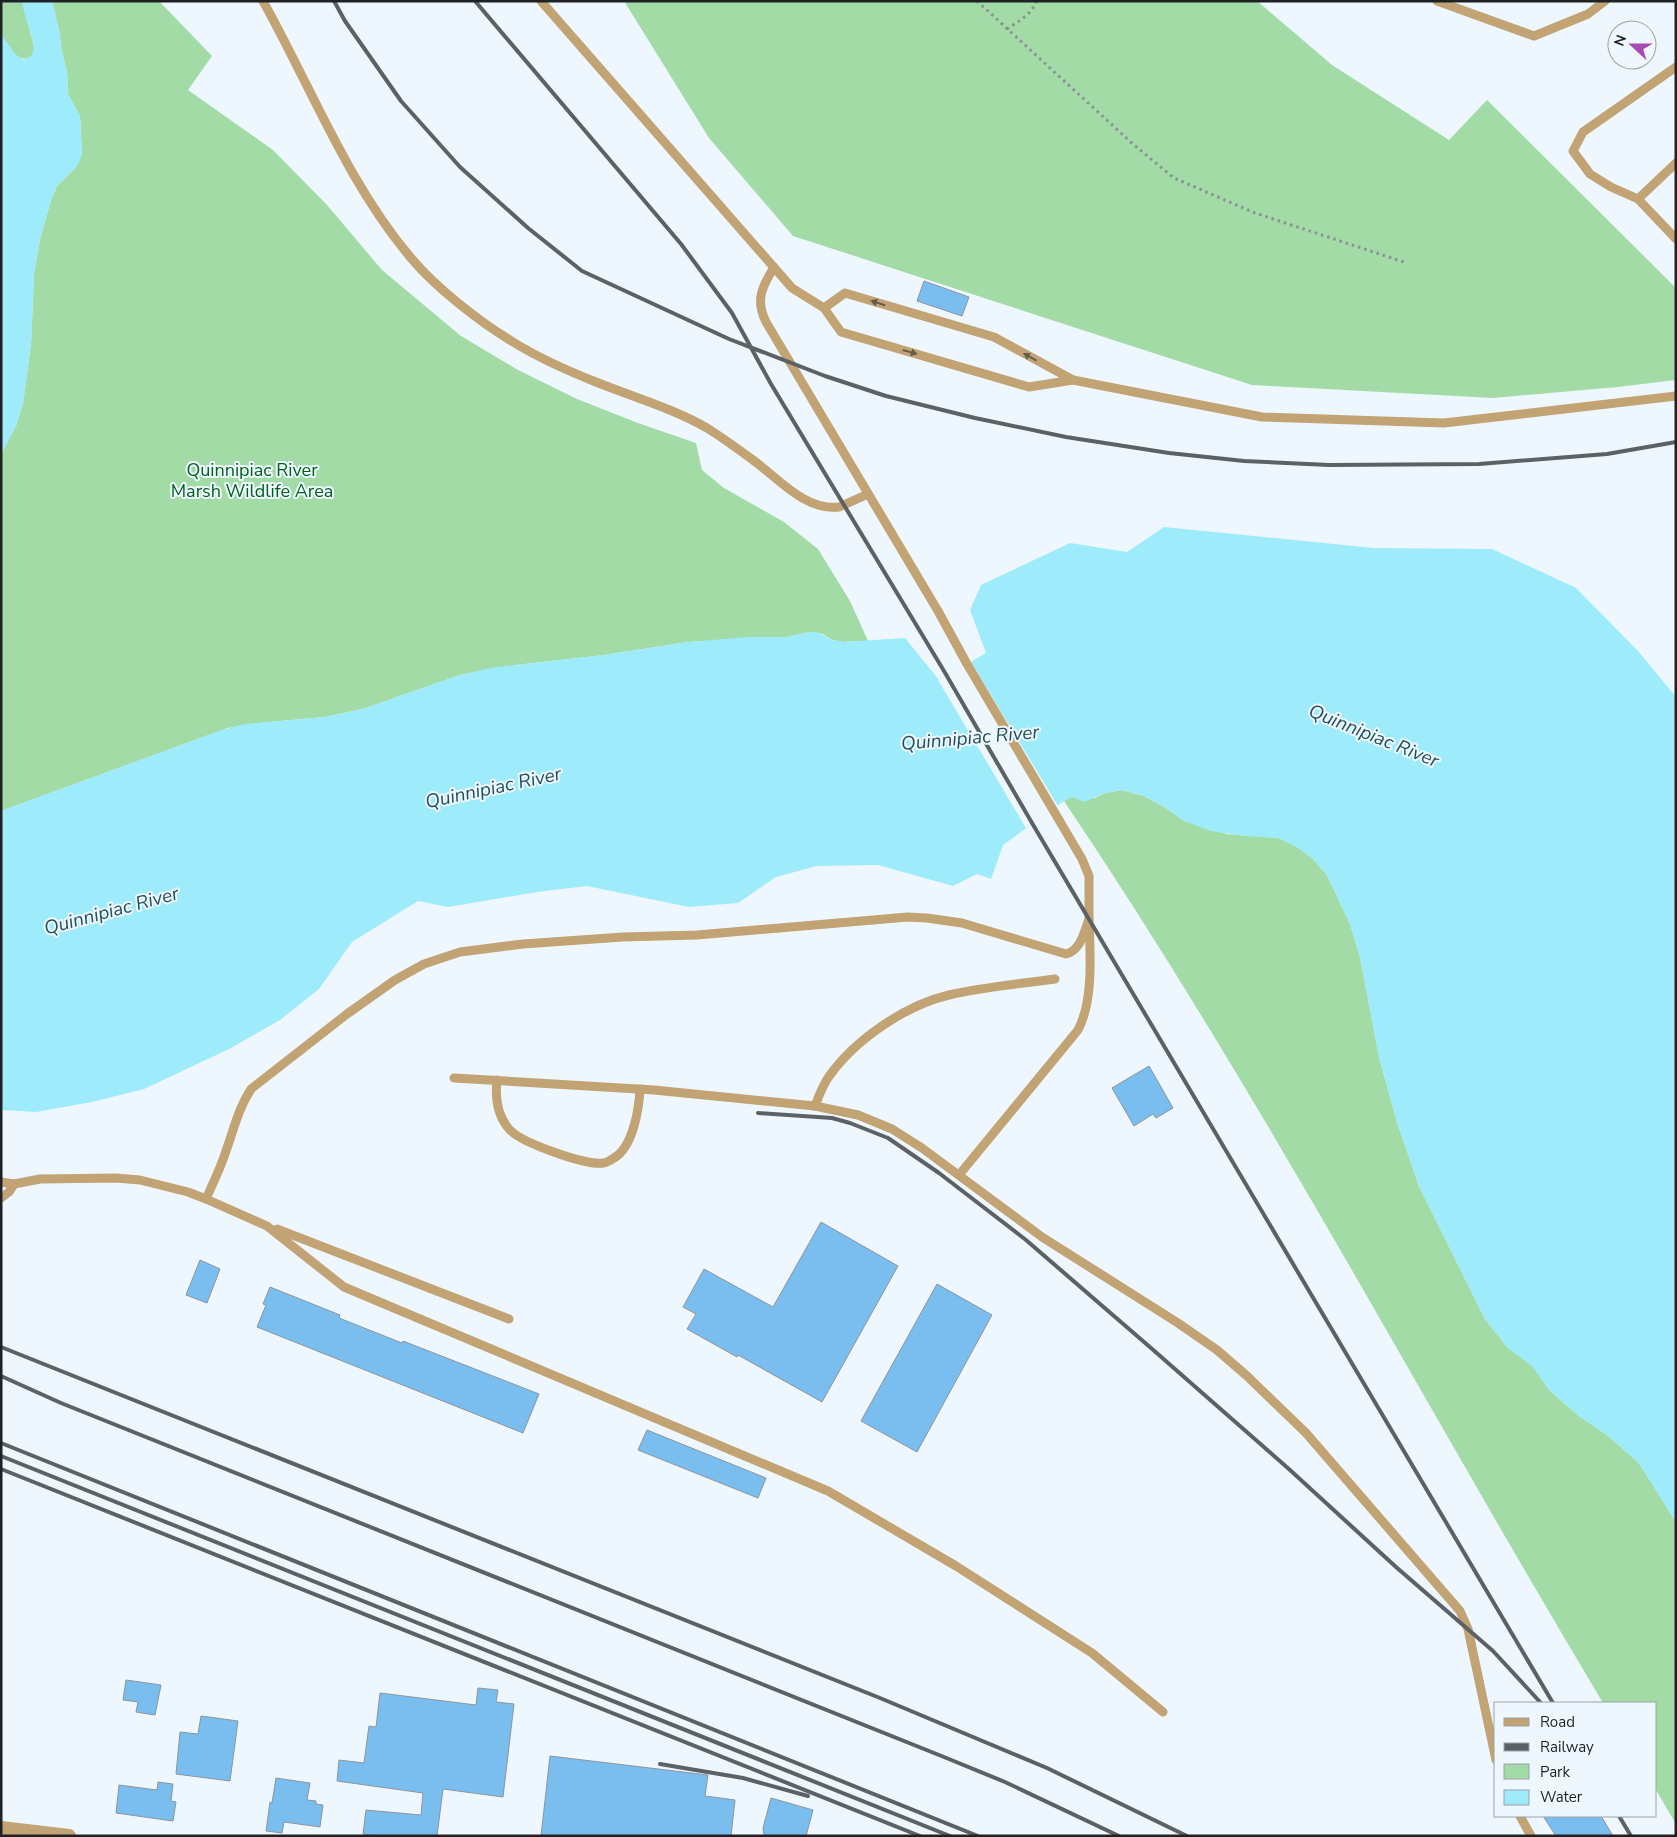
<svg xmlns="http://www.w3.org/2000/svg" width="1677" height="1837" viewBox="0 0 1677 1837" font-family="'Nunito Sans',sans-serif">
<rect width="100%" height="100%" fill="#eef7fe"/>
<g fill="#a3dba7">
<path d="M1,1H22L35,50C25,73 4,45 1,33C0,24 1,11 1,1Z"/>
<polygon points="52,1 159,1 212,56 188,90 273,150 327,205 382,270 461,336 518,370 577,399 638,423 696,443 702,470 724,488 784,522 818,549 850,601 868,641 843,642 833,640 822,634 810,632 787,637 688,642 604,655 516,665 460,675 363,709 325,717 259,723 228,728 1,811 1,454 16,426 23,403 31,344 34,274 40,239 51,200 57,186 74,169 82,154 80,116 68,94 67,72 62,52 59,30"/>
<polygon points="624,1 1257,1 1332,65 1449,140 1487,100 1676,288 1676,380 1618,387 1493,398 1252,385 793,236 709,138"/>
<path d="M1122,790L1144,796L1166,808L1184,821L1227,834L1278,838L1295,845L1312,858L1327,875L1350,924L1360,957L1379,1057L1397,1122L1419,1186L1485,1319L1508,1348L1532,1365L1550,1391L1579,1416L1607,1435L1639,1463L1676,1522V1824L1656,1790V1703H1603C1423,1403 1260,1092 1064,801L1073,796L1095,798L1105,793Z"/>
</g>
<g fill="#9eebfc">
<path d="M22,1H52L59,30L62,52L67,72L68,94L80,116L82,154L78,165L57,186L51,200L40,239L34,274L31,344L23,403L16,426L1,454V34L15,54L24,60L32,55C38,42 23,17 22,1Z"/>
<polygon points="1164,527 1374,548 1492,549 1576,588 1638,651 1676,697 1676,1522 1639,1463 1607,1435 1579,1416 1550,1391 1532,1366 1508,1348 1485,1319 1419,1186 1397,1122 1379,1057 1360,957 1350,924 1327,875 1312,858 1295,846 1278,838 1246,836 1211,831 1184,821 1166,808 1144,796 1122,790 1105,793 1084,802 1073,797 1064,801 1003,845 991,879 977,874 953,886 878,865 817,866 776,877 738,903 689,907 587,886 537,892 448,907 418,901 352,942 319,989 280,1020 229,1049 144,1089 92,1102 36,1112 1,1110 1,811 222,730 246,724 325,717 363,709 460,675 490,668 604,655 688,642 749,637 787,637 810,632 816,632 833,640 843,642 905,638 939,680 986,653 970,610 981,585 1070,543 1127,552"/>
</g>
<polygon fill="#eef7fe" points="971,662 1058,806 1026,828 938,680"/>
<g fill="#7abeef" stroke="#8b959c">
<polygon points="924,281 969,297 962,316 917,301"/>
<polygon points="1149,1066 1173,1108 1156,1118 1153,1114 1134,1126 1112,1088"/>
<polygon points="821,1222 898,1266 822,1402 738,1355 737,1357 687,1329 696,1314 683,1307 704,1269 773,1307"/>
<polygon points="200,1260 220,1269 207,1303 186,1295"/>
<polygon points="937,1284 992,1315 917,1452 861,1421"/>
<polygon points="270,1287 340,1315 339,1318 402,1343 403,1341 539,1394 523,1433 257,1327 266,1305 263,1304"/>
<polygon points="647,1430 766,1478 758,1498 638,1450"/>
<polygon points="126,1680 161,1685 155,1715 136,1712 138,1702 123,1700"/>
<polygon points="478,1688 498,1690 496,1702 514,1704 503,1797 443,1789 437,1836 381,1836 363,1834 366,1810 421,1815 423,1793 337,1781 339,1760 364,1763 369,1726 376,1727 380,1693 476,1705"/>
<polygon points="201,1716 238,1721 230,1781 176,1774 180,1732 198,1734"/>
<polygon points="550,1756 708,1775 705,1796 735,1800 731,1836 541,1836"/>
<polygon points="276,1778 310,1783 307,1800 316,1801 316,1804 323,1805 320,1827 284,1822 282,1833 266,1831 270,1802 272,1803"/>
<polygon points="158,1782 173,1784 171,1801 176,1802 173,1821 116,1813 119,1785 157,1790"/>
<polygon points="771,1798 813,1810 806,1836 764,1836 763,1828"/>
<polygon points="1543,1816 1601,1816 1613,1836 1556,1836"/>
</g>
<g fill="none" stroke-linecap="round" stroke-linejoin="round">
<g stroke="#8a9196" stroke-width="3" stroke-dasharray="2.5 4" stroke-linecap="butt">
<polyline points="977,1 1134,145 1174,178 1255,213 1407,263"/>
<path d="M1007,29C1017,22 1033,14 1036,1"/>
</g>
<g stroke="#c1a374" stroke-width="9">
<path d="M263,1C311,87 347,182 411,258C436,288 480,322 513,342C539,358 568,371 596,382C633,397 672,408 707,428C723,438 738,449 753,460C778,478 805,511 839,507L868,494"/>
<polyline points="541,1 792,288 824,308 841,332 1029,387 1073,380"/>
<polyline points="1437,1 1534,36 1588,14 1605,1"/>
<polyline points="1676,163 1638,199 1676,239"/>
<polyline points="1638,199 1611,187 1590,174 1573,151 1583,132 1676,67"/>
<path d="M774,267C762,287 755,300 766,322L938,611L967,664L1082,859L1089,876V919"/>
<polyline points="824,308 845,293 994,337 1073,380 1262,417 1444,423 1676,396"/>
<polyline points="454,1078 654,1090 815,1106 858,1115 892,1129 922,1148 1042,1237 1178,1323 1217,1350 1247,1376 1306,1433 1460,1611 1468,1629 1496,1760"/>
<path d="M497,1080C495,1098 497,1116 510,1130C522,1143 587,1166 603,1163C606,1163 611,1160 614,1158C633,1147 639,1109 640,1089"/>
<path d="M815,1106C819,1095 823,1084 830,1075C856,1039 906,1005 949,995C983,987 1020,984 1055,979"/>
<path d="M1,1182L14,1184L40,1179L116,1178L140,1180L188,1192L206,1199C213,1183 221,1167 226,1151C234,1129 238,1109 251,1089L347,1014L395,980L424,964L460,952L523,944L623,937L697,935L908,917L927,918L962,923L1066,954C1081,950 1084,932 1089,919C1090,952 1094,1000 1078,1030L959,1175"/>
<polyline points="1,1198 9,1192 14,1184"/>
<polyline points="206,1199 267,1226 344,1287 828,1491 956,1566 1092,1653 1163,1712"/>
<polyline points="277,1229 509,1319"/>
<polyline points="1520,1816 1531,1836"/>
</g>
<polyline stroke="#c1a374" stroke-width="14" points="1,1828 69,1836"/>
<g stroke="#5c6166" stroke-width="4">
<polyline points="334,1 345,21 401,101 460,167 528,228 582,271 729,339 825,376 886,396 975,418 1066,437 1169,453 1244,461 1329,465 1479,464 1607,454 1676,442"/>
<polyline points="475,1 681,244 732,313 771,384 944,671 1032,823 1553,1703"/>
<polyline points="758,1113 832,1118 850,1123 888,1138 939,1173 1026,1240 1151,1348 1290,1470 1396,1567 1493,1651 1541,1703"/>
<polyline points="1,1347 880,1698 1047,1768 1187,1836"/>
<polyline points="1,1376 61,1403 944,1757 1005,1782 1119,1836"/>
<polyline points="1,1443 978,1836"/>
<polyline points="1,1456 950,1836"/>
<polyline points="1,1469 920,1836"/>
<polyline points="660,1764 743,1778 808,1796"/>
<polyline points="1619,1816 1631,1836"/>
</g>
</g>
<defs><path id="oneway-solid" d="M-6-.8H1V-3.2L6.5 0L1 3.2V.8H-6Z" transform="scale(1.25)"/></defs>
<g fill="#675c49">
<use href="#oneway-solid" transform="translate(878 303) rotate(-163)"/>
<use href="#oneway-solid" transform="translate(910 352) rotate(16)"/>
<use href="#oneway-solid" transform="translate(1030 357) rotate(-151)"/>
</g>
<g text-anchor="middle" stroke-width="4" stroke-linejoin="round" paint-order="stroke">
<g font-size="18" fill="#005f1b" stroke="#eef7fe">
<text x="252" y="476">Quinnipiac River<tspan x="252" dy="21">Marsh Wildlife Area</tspan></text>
</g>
<g font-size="19" font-style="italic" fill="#23515a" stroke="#eef7fe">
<text transform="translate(1374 735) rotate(22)" y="7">Quinnipiac River</text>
<text transform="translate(970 737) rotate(-5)" y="7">Quinnipiac River</text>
<text transform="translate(493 787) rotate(-12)" y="7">Quinnipiac River</text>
<text transform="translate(111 910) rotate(-15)" y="7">Quinnipiac River</text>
</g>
</g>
<rect width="1677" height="1837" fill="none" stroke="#1e2225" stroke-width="5"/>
<rect x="1494" y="1702" width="162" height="115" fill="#eef7fe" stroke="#9ba2a7"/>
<rect x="1504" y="1718" width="25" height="8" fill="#c1a374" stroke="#9ba2a7"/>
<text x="1540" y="1727" font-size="15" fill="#1e2225">Road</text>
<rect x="1504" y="1743" width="25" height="8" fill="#5c6166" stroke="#9ba2a7"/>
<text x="1540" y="1752" font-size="15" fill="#1e2225">Railway</text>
<rect x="1504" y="1764" width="25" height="15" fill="#a3dba7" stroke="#9ba2a7"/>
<text x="1540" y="1777" font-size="15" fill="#1e2225">Park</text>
<rect x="1504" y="1790" width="25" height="15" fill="#9eebfc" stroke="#9ba2a7"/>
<text x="1540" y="1802" font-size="15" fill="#1e2225">Water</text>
<g transform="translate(1632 45) rotate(291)"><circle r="24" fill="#eef7fe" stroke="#9ba2a7"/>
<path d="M0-4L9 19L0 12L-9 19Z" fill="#a74ab4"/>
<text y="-8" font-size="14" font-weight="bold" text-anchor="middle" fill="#1e2225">N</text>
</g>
</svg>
